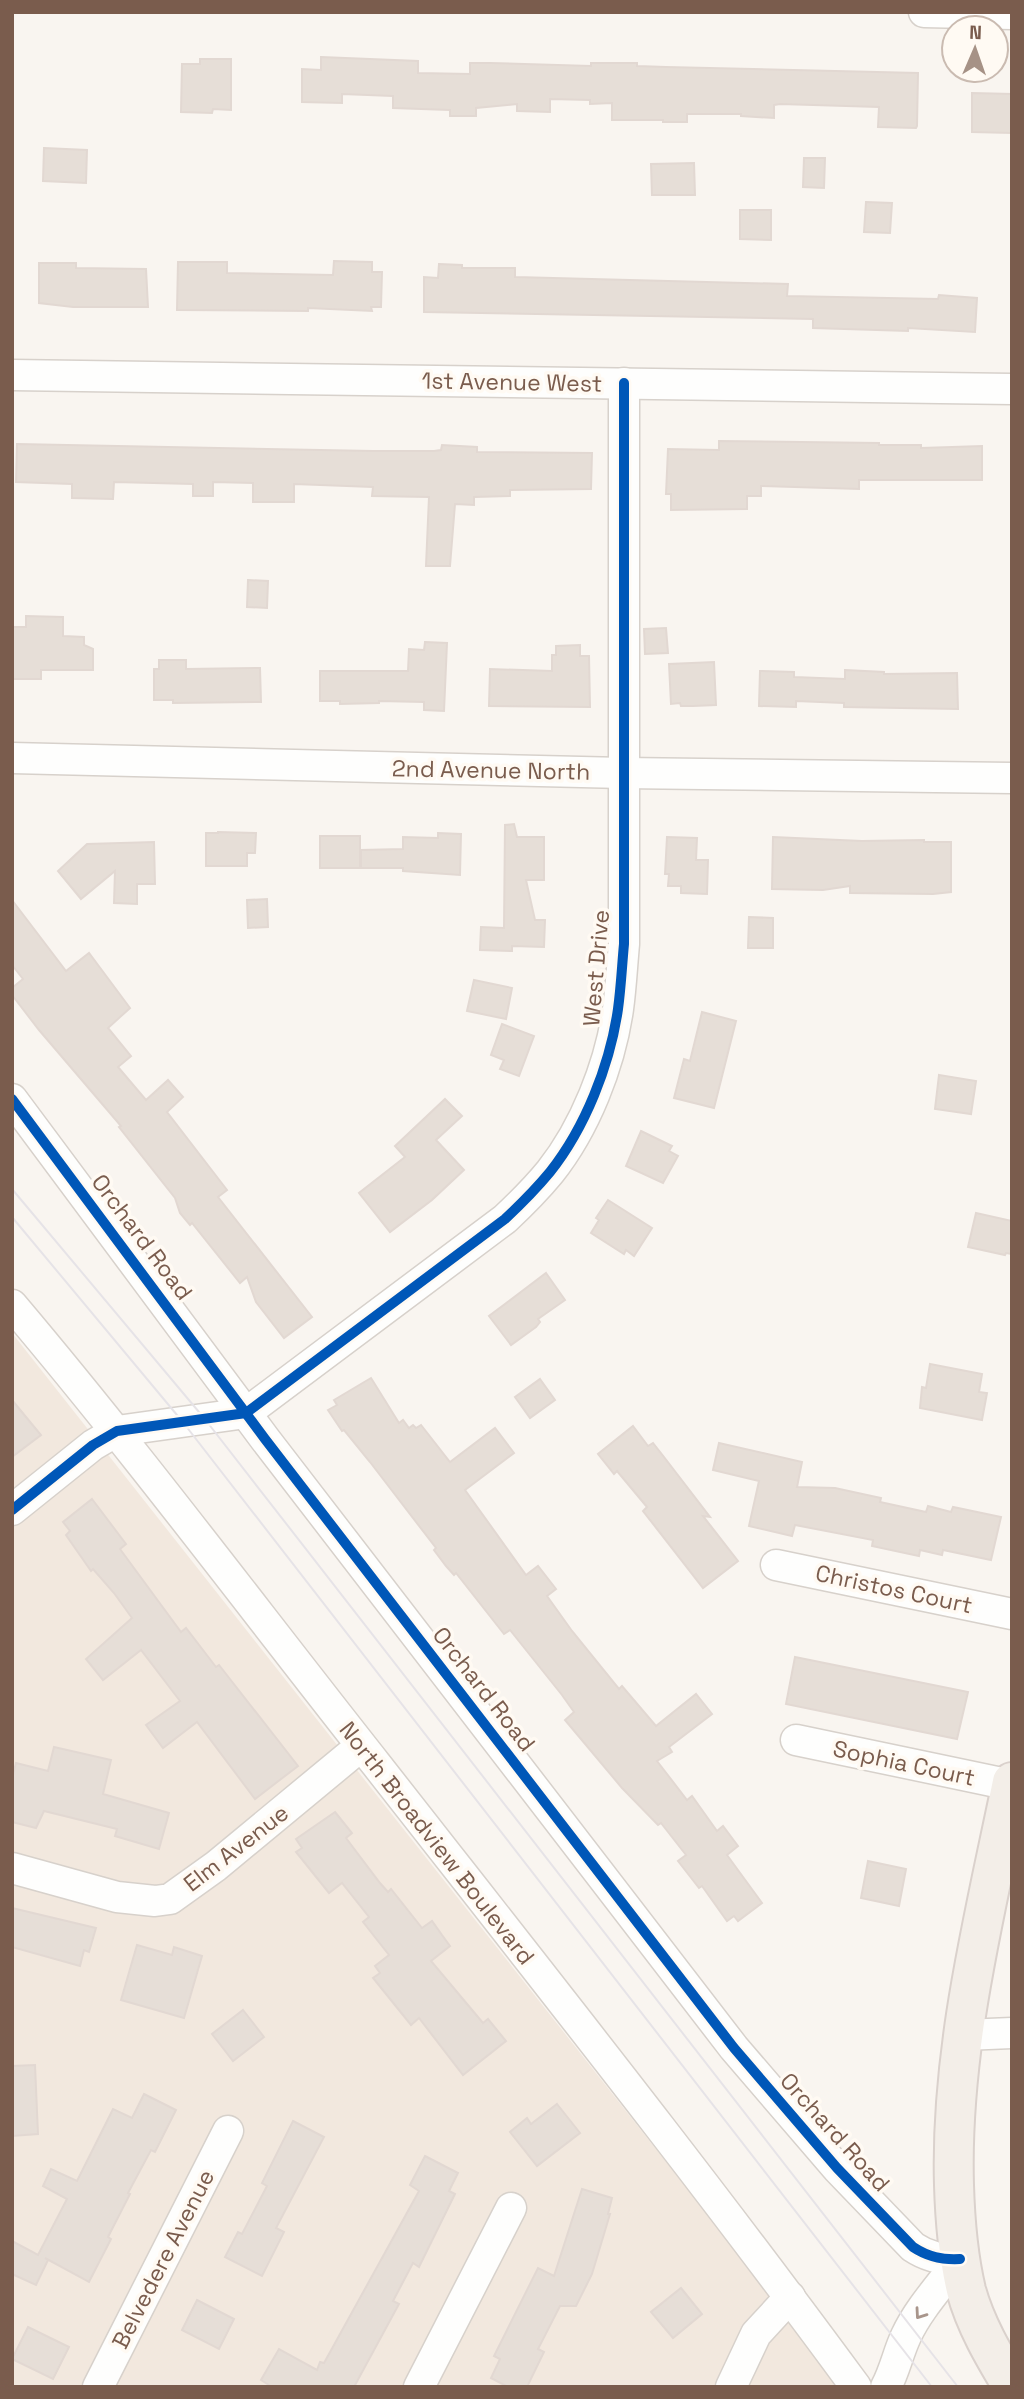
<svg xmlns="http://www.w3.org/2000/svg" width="1024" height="2399" viewBox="0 0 1024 2399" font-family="'Space Grotesk',sans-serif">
<rect width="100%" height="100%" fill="#f9f5f0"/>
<polygon fill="#f2e8de" points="12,1333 813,2348 841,2387 12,2387"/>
<g fill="#e6ded7" stroke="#e2d8d2" stroke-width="2">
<polygon points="321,57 418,61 418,73 470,74 470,63 490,63 591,66 591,63 637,63 637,66 666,67 918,73 917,126 916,128 878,127 879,107 780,104 774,105 774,118 741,116 741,114 687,114 687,122 663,122 663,120 612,120 612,103 590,104 590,100 550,99 550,112 517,111 517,104 476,108 476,116 450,116 450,110 393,108 393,96 342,94 342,103 302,102 302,69 321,70"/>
<polygon points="200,59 231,59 231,110 213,109 212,113 181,112 182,64 200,64"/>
<polygon points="972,93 1012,94 1012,133 972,132"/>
<polygon points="44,148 87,150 86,183 43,181"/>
<polygon points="804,158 825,158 824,188 803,187"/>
<polygon points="694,163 695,195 652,195 651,164"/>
<polygon points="866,202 892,203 890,233 864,232"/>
<polygon points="740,210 771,210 771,240 740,239"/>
<polygon points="334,261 372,262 372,272 382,272 381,307 371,307 372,311 308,308 308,311 177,310 178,262 227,262 227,273 333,275"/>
<polygon points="39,263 76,263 76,268 146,269 148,307 73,307 39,303"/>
<polygon points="439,264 462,265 462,268 515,268 515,277 788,284 787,296 938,299 939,295 977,298 975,332 908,328 908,331 813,328 813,319 424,312 424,277 438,278"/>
<polygon points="719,441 879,443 879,445 921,445 921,448 982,446 982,480 859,480 859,489 761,486 761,496 747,496 747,509 671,510 671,494 666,494 668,449 719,450"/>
<polygon points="17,444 373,451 434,451 441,450 442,445 477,447 477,452 592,453 591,489 510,490 510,496 474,497 474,505 455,504 450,566 426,566 429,497 372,496 373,487 294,484 294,502 253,502 253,483 213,482 213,496 193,496 193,484 114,482 113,499 72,498 72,484 16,482"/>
<polygon points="248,580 268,581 267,608 247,607"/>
<polygon points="26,616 63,617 63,636 84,637 84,645 93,649 93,670 41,670 41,679 12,679 12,627 26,627"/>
<polygon points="666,628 668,653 645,654 644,629"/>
<polygon points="425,642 447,643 444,711 424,710 424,702 379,701 379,703 340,704 340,701 320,701 320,671 408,671 409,649 424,650"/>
<polygon points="580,645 580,656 589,656 590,707 489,706 490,669 552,671 552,655 556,655 556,646"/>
<polygon points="159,660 186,660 186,669 260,668 261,702 173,703 173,700 154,700 154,669 159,669"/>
<polygon points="714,662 716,705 693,706 681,706 680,703 671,704 669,664"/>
<polygon points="845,670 884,672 884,674 957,673 958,709 844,707 844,703 796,701 796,707 759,706 760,671 794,672 794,677 845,679"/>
<polygon points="514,824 517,837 544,837 544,880 526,880 535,920 545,920 544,947 512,946 512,951 480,950 481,927 504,928 505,825"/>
<polygon points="218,832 256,833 255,853 247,853 247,866 206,866 206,833 218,833"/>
<polygon points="438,833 461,834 460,875 403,871 403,868 361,868 361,850 403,849 403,837 438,838"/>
<rect x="320" y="836" width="40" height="32"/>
<polygon points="667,837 697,838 696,860 708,860 707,894 681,893 681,886 668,886 669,874 665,874"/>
<polygon points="773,837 862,841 924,840 924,842 951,842 951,892 933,894 850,893 850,886 823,890 772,889"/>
<polygon points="154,842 155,884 137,884 137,904 114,903 115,871 81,899 58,871 87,844"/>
<polygon points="267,899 268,927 248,928 247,900"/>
<polygon points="12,900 66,971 89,953 130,1008 108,1028 131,1056 118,1067 146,1100 168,1080 183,1097 167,1112 227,1190 218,1197 312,1317 284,1338 256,1302 247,1277 240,1283 192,1223 190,1225 180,1213 175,1198 119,1127 121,1126 39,1030 12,995 12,988 23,979 12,965"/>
<polygon points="749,917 773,918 773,948 748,948"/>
<polygon points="474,980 512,988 506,1019 467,1011"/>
<polygon points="702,1012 736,1021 714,1108 674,1098 684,1059 690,1061"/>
<polygon points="502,1024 534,1036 519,1076 500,1069 504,1060 491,1055"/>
<polygon points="939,1075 976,1081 971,1114 935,1109"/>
<polygon points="445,1099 462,1116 436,1140 464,1170 432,1200 390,1232 359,1193 405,1157 395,1146"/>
<polygon points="641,1131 672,1146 669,1151 678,1156 663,1183 626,1166"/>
<polygon points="608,1200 652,1228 634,1256 626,1250 624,1254 591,1233 599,1220 596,1218"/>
<polygon points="976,1213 1012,1221 1012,1254 1006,1253 1005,1255 968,1247"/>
<polygon points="546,1273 565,1300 538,1319 540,1322 536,1327 511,1345 489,1316"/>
<polygon points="930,1364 982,1374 979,1392 987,1393 982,1420 920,1408 922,1387 926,1388"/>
<polygon points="371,1378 399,1423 403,1420 409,1428 413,1425 416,1428 421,1425 450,1462 495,1428 514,1453 465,1490 526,1575 538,1566 556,1589 547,1596 572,1631 619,1689 622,1686 656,1726 696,1694 712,1714 669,1747 672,1752 657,1761 687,1800 692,1796 717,1831 723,1826 738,1846 727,1855 762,1903 738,1921 734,1916 727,1921 702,1886 699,1888 678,1861 686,1855 661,1823 658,1825 622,1788 565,1720 574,1712 562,1695 510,1630 504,1634 456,1573 454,1575 446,1566 434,1550 436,1548 370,1462 344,1430 342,1431 328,1410 337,1405 334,1400"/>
<polygon points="540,1379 555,1400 530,1418 515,1397"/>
<polygon points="12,1400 41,1435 12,1457"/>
<polygon points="633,1426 648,1446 653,1443 664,1457 710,1517 703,1516 738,1561 703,1588 643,1511 647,1507 617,1471 614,1474 598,1454"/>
<polygon points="719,1443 802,1462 797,1487 835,1488 881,1498 880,1502 926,1512 928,1506 951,1512 953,1507 1001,1517 991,1560 943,1550 942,1555 920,1550 919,1556 872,1546 873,1540 795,1525 792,1536 749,1526 759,1481 713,1470"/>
<polygon points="92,1499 126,1544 120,1549 181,1632 186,1628 216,1667 219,1665 298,1766 255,1799 197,1722 163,1748 146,1725 180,1701 141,1650 103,1680 86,1659 132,1618 114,1593 93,1569 91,1571 66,1535 70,1531 63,1522"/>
<polygon points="795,1657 968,1692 957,1739 786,1704"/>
<polygon points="54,1747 111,1760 103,1794 169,1813 159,1849 115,1836 117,1829 44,1811 36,1828 12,1822 12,1778 16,1763 48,1771"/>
<polygon points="335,1812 352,1833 346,1838 380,1883 388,1892 391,1889 422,1928 432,1921 442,1935 450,1946 431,1961 483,2023 488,2019 506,2041 463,2075 419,2018 411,2025 373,1978 380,1973 375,1966 389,1955 363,1922 369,1917 342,1883 329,1893 296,1852 302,1848 296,1839"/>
<polygon points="868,1861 906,1869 899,1906 861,1898"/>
<polygon points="12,1908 96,1928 89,1952 84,1950 80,1966 12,1947"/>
<polygon points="137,1945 172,1955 174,1947 202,1956 184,2018 121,2000"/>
<polygon points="243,2010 264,2037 233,2061 212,2034"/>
<polygon points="35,2065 38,2134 12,2136 12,2066"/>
<polygon points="144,2094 176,2110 155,2152 151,2150 128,2193 130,2194 108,2237 111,2239 89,2282 45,2258 48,2260 36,2285 12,2274 12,2241 38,2255 67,2199 43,2186 51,2169 77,2181 113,2109 132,2118"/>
<polygon points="557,2104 580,2133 537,2166 510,2132 527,2118 531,2124"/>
<polygon points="293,2121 324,2137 276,2228 284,2232 262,2276 225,2257 238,2232 242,2234 267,2186 262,2183"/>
<polygon points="425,2156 458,2173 449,2191 455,2194 419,2267 413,2263 393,2301 399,2304 354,2387 272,2387 261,2380 279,2349 317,2370 320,2362 324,2363 419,2191 410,2185"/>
<polygon points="582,2189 612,2198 608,2214 610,2214 592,2274 576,2306 560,2306 538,2349 544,2352 527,2387 508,2387 491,2378 500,2359 494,2356 538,2268 554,2276"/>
<polygon points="681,2288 702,2314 673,2338 651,2312"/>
<polygon points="197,2300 234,2319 219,2349 182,2330"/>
<polygon points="28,2327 69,2347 53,2379 12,2359"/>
</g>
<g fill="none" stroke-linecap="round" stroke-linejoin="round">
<defs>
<g id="minor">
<polyline points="924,12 1012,14"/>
<polyline points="12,375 1012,389"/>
<polyline points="12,758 623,773 1012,778"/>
<path d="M12,1099L265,1439L734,2048L837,2168L913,2247C928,2257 942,2260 960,2259"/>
<path d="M12,1305C138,1454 255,1611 376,1764C538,1971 701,2176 856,2387"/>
<path d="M12,1510L93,1445L117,1431L246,1413L505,1219C521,1204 536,1189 550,1172C585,1128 610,1065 618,1009C621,987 622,965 624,944V383"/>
<polyline points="776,1565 1012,1614"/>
<polyline points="796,1740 1011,1785"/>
<polyline points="12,1868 117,1897 155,1901 170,1899 216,1866 361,1746"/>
<polyline points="964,2035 1012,2033"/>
<polyline points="98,2387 228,2131"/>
<polyline points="419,2387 511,2208"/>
<polyline points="731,2387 756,2334 790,2297"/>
<path d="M886,2387C895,2370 898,2353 906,2336C919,2308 942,2284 960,2259"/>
</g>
<path id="major" d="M1012,1782C985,1914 950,2049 954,2185C955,2220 958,2256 966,2290C975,2324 994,2356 1012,2386"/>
</defs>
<use href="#minor" stroke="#d7d1cb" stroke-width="33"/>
<use href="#major" stroke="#dad1cc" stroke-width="42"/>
<use href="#minor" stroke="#fefefd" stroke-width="30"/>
<use href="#major" stroke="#f3eee8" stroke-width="38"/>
<g stroke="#e6e3e7" stroke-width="2">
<polyline points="12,1189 204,1418 958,2387"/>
<polyline points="12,1217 182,1421 932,2387"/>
</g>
<defs>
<g id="cycleway">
<path d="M12,1099L265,1439L734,2048L837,2168L913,2247C928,2257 942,2260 960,2259"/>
<path d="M12,1510L93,1445L117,1431L246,1413L505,1219C521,1204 536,1189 550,1172C585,1128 610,1065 618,1009C621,987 622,965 624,944V383"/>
</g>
</defs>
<use href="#cycleway" stroke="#fffaf3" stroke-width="15"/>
<use href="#cycleway" stroke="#0057b8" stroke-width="10"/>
</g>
<defs><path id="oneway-chevron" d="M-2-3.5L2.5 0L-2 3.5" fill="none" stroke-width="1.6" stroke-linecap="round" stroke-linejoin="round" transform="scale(1.75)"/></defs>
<use stroke="#a8958b" href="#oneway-chevron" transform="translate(920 2314) rotate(125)"/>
<g text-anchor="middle" stroke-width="7" stroke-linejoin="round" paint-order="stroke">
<g font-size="23" fill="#7a5c4d" stroke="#fffaf3">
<text transform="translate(512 382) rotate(1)" y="8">1st Avenue West</text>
<text transform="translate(491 770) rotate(1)" y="8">2nd Avenue North</text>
<text transform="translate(596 968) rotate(-85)" y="8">West Drive</text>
<text transform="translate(142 1237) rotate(53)" y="8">Orchard Road</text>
<text transform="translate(894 1589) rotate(12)" y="8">Christos Court</text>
<text transform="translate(484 1689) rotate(52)" y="8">Orchard Road</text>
<text transform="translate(904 1763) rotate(12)" y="8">Sophia Court</text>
<text transform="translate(437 1843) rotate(52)" y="8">North Broadview Boulevard</text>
<text transform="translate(236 1848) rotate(-38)" y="8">Elm Avenue</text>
<text transform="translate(835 2132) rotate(48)" y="8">Orchard Road</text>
<text transform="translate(163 2259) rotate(-63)" y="8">Belvedere Avenue</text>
</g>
</g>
<rect width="1024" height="2399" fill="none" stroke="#7a5c4d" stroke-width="28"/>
<g transform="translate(975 49) rotate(2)"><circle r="33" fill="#fffaf3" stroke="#cabbb1" stroke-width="2"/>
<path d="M0-5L12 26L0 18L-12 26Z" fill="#a69286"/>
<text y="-10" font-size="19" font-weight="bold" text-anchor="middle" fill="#7a5c4d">N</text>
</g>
</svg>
